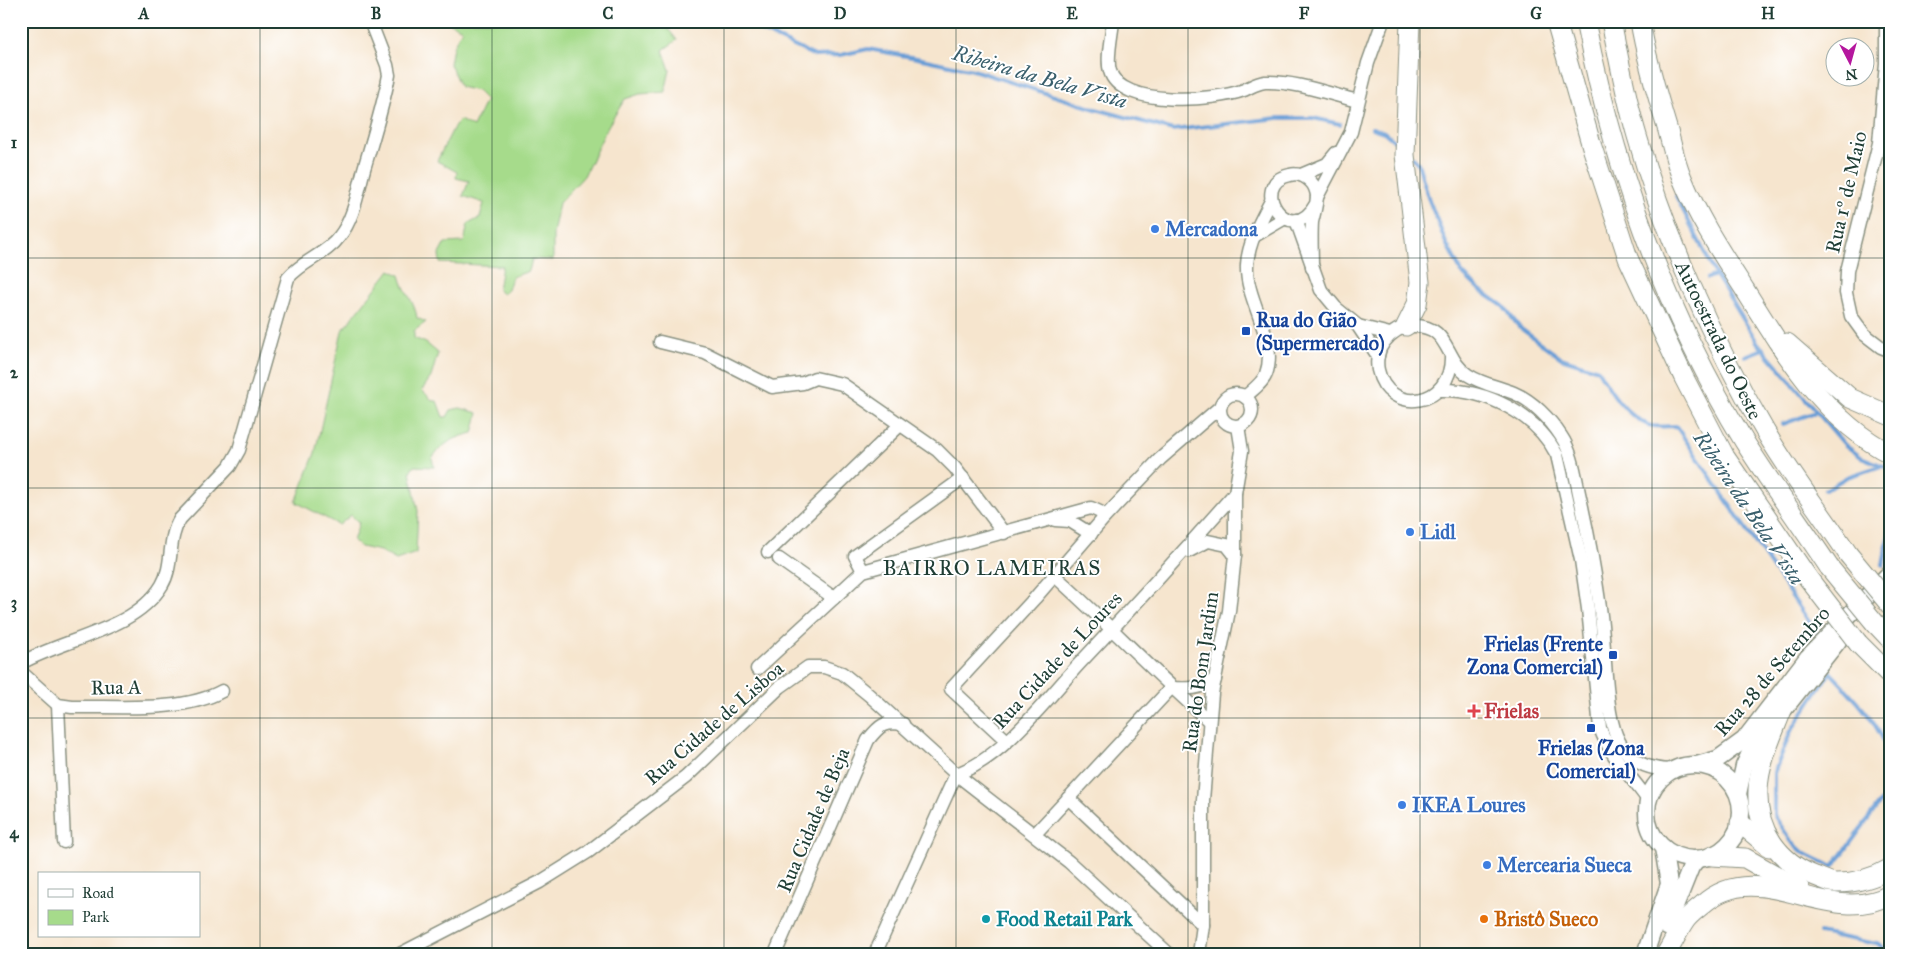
<svg xmlns="http://www.w3.org/2000/svg" width="1912" height="975" viewBox="0 0 1912 975" font-family="'IM FELL Great Primer',serif">
<rect width="100%" height="100%" fill="#fff"/>
<filter id="ink" filterUnits="userSpaceOnUse"><feTurbulence type="fractalNoise" baseFrequency=".02" numOctaves="2"/><feDisplacementMap in="SourceGraphic" scale="10" xChannelSelector="R" yChannelSelector="G"/><feConvolveMatrix kernelMatrix="1 2 1 2 8 2 1 2 1" color-interpolation-filters="sRGB"/></filter>
<filter id="wash" filterUnits="userSpaceOnUse"><feTurbulence type="fractalNoise" baseFrequency=".0096" numOctaves="4" result="noise"/><feDisplacementMap in="SourceGraphic" scale="20" xChannelSelector="R" yChannelSelector="G"/><feGaussianBlur stdDeviation="1.12" result="paint"/><feColorMatrix in="noise" values="0 0 0 0 0 0 0 0 0 0 0 0 0 0 0 0 0 1.4 0 .05"/><feComposite in="paint" operator="in"/></filter>
<g filter="url(#wash)">
<rect width="100%" height="100%" fill="#f6e5ce"/>
<g fill="#a6db8b" stroke="#628c60">
<polygon points="445,21 655,21 664,24 677,40 663,50 670,70 665,92 640,94 625,99 608,126 584,176 559,203 553,234 553,260 532,259 529,271 512,277 508,290 503,294 498,290 502,266 440,263 439,254 445,243 464,242 468,224 480,218 484,203 463,196 469,181 456,178 457,172 437,161 455,125 460,120 473,127 486,100 477,91 460,87 450,64 453,47 462,29"/>
<path d="M390,270L400,275C404,292 415,302 417,318L426,322L414,331V338L426,343L438,353L431,377L422,390L433,401H437L443,417H447L451,410L460,408L478,413L473,433C455,437 443,443 432,458L434,467L414,466L410,472L418,511L416,553L396,560L380,551L361,547L353,541L359,523L351,515L339,525L296,502L315,453L342,331Z"/>
</g>
<g fill="none" stroke-linecap="round" stroke-linejoin="round">
<g stroke="#699dd5" stroke-width="4">
<polyline points="740,21 815,56 841,55 868,49 917,58 973,70 1092,108 1173,130 1278,118 1313,118 1340,124"/>
<polyline points="1372,128 1384,132 1399,145"/>
<path d="M1412,157L1418,163L1429,200L1446,243L1462,273L1480,290L1503,306L1520,328L1561,358L1598,370C1611,392 1624,414 1648,425C1655,428 1668,426 1676,426L1816,632"/>
<polyline points="1676,196 1716,275 1757,342 1845,445 1861,457 1891,469"/>
<polyline points="1708,278 1716,275"/>
<polyline points="1745,356 1763,349"/>
<polyline points="1783,424 1816,412"/>
<polyline points="1825,490 1847,477 1881,466"/>
<polyline points="1883,565 1891,525"/>
<path d="M1891,763C1885,729 1854,697 1830,672L1791,731L1774,773V815L1791,841L1804,853L1833,867L1882,800L1891,781"/>
<polyline points="1819,933 1877,944 1891,954"/>
</g>
</g>
</g>
<g filter="url(#ink)">
<g fill="none" stroke-linecap="round" stroke-linejoin="round">
<defs>
<g id="minor">
<path d="M1113,21C1112,34 1106,59 1110,71C1120,108 1215,101 1244,90C1251,87 1256,83 1265,82C1296,81 1329,94 1358,101"/>
<polyline points="1886,21 1886,63 1879,143 1847,271 1846,293 1851,316 1864,334 1881,347 1891,351"/>
<polyline points="1301,175 1327,164 1336,153"/>
<polyline points="1317,197 1351,132 1368,63 1383,21"/>
<polyline points="1296,220 1321,290 1336,308 1358,326 1378,356"/>
<polyline points="1256,235 1285,218"/>
<path d="M1312,268C1312,253 1311,237 1312,222C1314,213 1317,204 1317,195C1316,190 1314,185 1311,182C1305,176 1297,173 1290,175C1246,184 1290,251 1316,204"/>
<polyline points="1358,326 1390,334"/>
<polyline points="660,342 705,353 772,387 803,383 815,378 842,384 937,450 955,468 1004,533"/>
<path d="M1451,355C1453,408 1388,416 1378,370C1376,361 1378,349 1384,342C1391,333 1401,326 1413,326C1450,325 1444,360 1468,375C1482,384 1499,387 1514,393C1533,401 1550,419 1561,436C1572,452 1575,474 1579,493C1587,529 1594,565 1599,601C1603,625 1604,651 1606,676C1610,722 1613,770 1672,770"/>
<path d="M1440,390C1486,389 1536,414 1557,455L1581,560L1588,609L1600,728C1610,756 1631,776 1648,800"/>
<circle cx="1236" cy="410" r="16"/>
<path d="M1245,397C1251,391 1263,383 1266,374C1279,340 1245,301 1247,265C1248,243 1261,220 1271,201"/>
<polyline points="1055,520 1070,521 1091,534"/>
<polyline points="1189,551 1208,541 1227,545 1235,555"/>
<polyline points="768,552 900,425"/>
<polyline points="779,559 834,598"/>
<polyline points="863,571 855,556 963,478"/>
<path d="M1055,576C1107,623 1156,674 1209,721"/>
<path d="M21,663C66,638 135,630 162,585C174,565 167,539 180,519L230,466L239,450L288,278C303,260 326,255 339,237C354,219 358,191 364,169C373,138 383,107 389,75L387,65L370,21"/>
<polyline points="757,669 863,571 1091,508 1100,512 1104,518"/>
<path d="M21,672L58,705L72,707C118,706 182,713 222,691"/>
<path d="M1171,688C1189,689 1199,689 1215,680"/>
<polyline points="58,705 64,842"/>
<polyline points="1007,741 951,689 1035,598 1104,518 1160,459 1220,407"/>
<path d="M956,774C1002,759 1046,700 1079,664C1132,608 1184,551 1235,493"/>
<polyline points="1068,798 1203,925"/>
<polyline points="1035,834 1171,688"/>
<polyline points="400,954 540,882 588,852 686,777 780,687 808,667 824,667 842,673 869,695 956,774 1069,862 1169,954"/>
<path d="M775,954L868,740C880,725 884,721 903,724"/>
<polyline points="875,954 956,774"/>
<polyline points="1199,954 1203,925 1203,800 1212,693 1229,611 1235,555 1235,493 1242,451 1238,426"/>
</g>
<g id="major">
<circle cx="1694" cy="812" r="47"/>
<polyline points="1697,765 1718,759 1744,740 1808,657 1891,572"/>
<polyline points="1738,794 1744,766 1751,751 1838,641"/>
<polyline points="1667,927 1691,867 1697,859"/>
<polyline points="1645,954 1669,884 1663,848"/>
</g>
<g id="highway">
<polyline points="1556,21 1592,147 1628,258 1684,378 1725,457 1808,578"/>
<path d="M1585,21C1614,168 1666,313 1744,441C1771,484 1801,525 1829,567"/>
<path d="M1611,21C1619,59 1626,99 1637,136C1665,235 1713,343 1765,431C1790,474 1821,513 1848,554"/>
<path d="M1640,21C1646,58 1657,95 1668,131C1672,147 1676,163 1682,178C1698,218 1722,254 1745,290C1783,351 1825,421 1891,454"/>
<polyline points="1406,326 1417,304 1420,282 1405,155 1410,21"/>
<polyline points="1787,343 1850,398 1891,416"/>
<polyline points="1875,623 1891,640"/>
<polyline points="1858,643 1891,676"/>
<path d="M1782,710C1772,736 1759,763 1758,790C1756,830 1779,862 1815,876C1821,878 1830,883 1836,883C1856,883 1874,878 1891,868"/>
<polyline points="1740,823 1769,847"/>
<polyline points="1712,856 1745,858 1800,889"/>
<path d="M1666,954C1673,943 1678,931 1685,921C1689,915 1696,910 1702,905C1760,853 1828,930 1891,894"/>
</g>
</defs>
<use href="#minor" stroke="#8a9181" stroke-width="15"/>
<use href="#major" stroke="#8a9181" stroke-width="19"/>
<use href="#highway" stroke="#8a9181" stroke-width="21"/>
<use href="#minor" stroke="#fff" stroke-width="12"/>
<use href="#major" stroke="#fff" stroke-width="16"/>
<use href="#highway" stroke="#fff" stroke-width="19"/>
<defs>
<g id="highway-bridge">
<polyline points="1848,554 1891,606"/>
<polyline points="1829,567 1875,623"/>
<polyline points="1808,578 1858,643"/>
</g>
</defs>
<use href="#highway-bridge" stroke="#8a9181" stroke-width="21" stroke-linecap="butt"/>
<use href="#highway-bridge" stroke="#fff" stroke-width="19"/>
</g>
</g>
<path fill="none" stroke="#1f3d34" stroke-width="1" stroke-opacity="0.55" d="M260,21V954M492,21V954M724,21V954M956,21V954M1188,21V954M1420,21V954M1652,21V954M21,258H1891M21,488H1891M21,718H1891"/>
<g fill="#3f7fe0" stroke="#fff" stroke-width="2">
<circle cx="1155" cy="229" r="5"/>
<circle cx="1410" cy="532" r="5"/>
<circle cx="1402" cy="805" r="5"/>
<circle cx="1487" cy="865" r="5"/>
</g>
<g fill="#1a4fb4" stroke="#fff" stroke-width="2">
<rect x="1241" y="326" width="10" height="10" rx="2.5"/>
<rect x="1608" y="650" width="10" height="10" rx="2.5"/>
<rect x="1586" y="723" width="10" height="10" rx="2.5"/>
</g>
<path fill="#e0444e" stroke="#fff" stroke-width="2" d="M1471.5 703.5h5v5h5v5h-5v5h-5v-5h-5v-5h5z"/>
<circle fill="#0f9aa8" stroke="#fff" stroke-width="2" cx="986" cy="919" r="5"/>
<circle fill="#e8710a" stroke="#fff" stroke-width="2" cx="1484" cy="919" r="5"/>
<g text-anchor="middle" stroke-width="4" stroke-linejoin="round" paint-order="stroke">
<g font-size="20" fill="#1f3d34" stroke="#fff">
<text transform="translate(1846 192) rotate(-77)" y="7">Rua 1º de Maio</text>
<text transform="translate(1719 340) rotate(64)" y="7">Autoestrada do Oeste</text>
<text transform="translate(1057 660) rotate(-47)" y="7">Rua Cidade de Loures</text>
<text transform="translate(1772 671) rotate(-49)" y="7">Rua 28 de Setembro</text>
<text transform="translate(1200 672) rotate(-82)" y="7">Rua do Bom Jardim</text>
<text transform="translate(116 687) rotate(-1)" y="7">Rua A</text>
<text transform="translate(714 723) rotate(-41)" y="7">Rua Cidade de Lisboa</text>
<text transform="translate(813 820) rotate(-67)" y="7">Rua Cidade de Beja</text>
</g>
<g font-size="20" font-weight="bold" fill="#366cbe" stroke="#fff" text-anchor="start">
<text x="1165" y="236">Mercadona</text>
<text x="1420" y="539">Lidl</text>
<text x="1412" y="812">IKEA Loures</text>
<text x="1497" y="872">Mercearia Sueca</text>
</g>
<g font-size="20" font-weight="bold" fill="#164399" stroke="#fff" text-anchor="start">
<text x="1256" y="327">Rua do Gião<tspan x="1256" dy="23">(Supermercado)</tspan></text>
<text x="1603" y="651" text-anchor="end">Frielas (Frente<tspan x="1603" dy="23">Zona Comercial)</tspan></text>
<text x="1591" y="755" text-anchor="middle">Frielas (Zona<tspan x="1591" dy="23">Comercial)</tspan></text>
</g>
<g font-size="20" font-weight="bold" fill="#be3a42" stroke="#fff" text-anchor="start">
<text x="1484" y="718">Frielas</text>
</g>
<g font-size="20" font-weight="bold" fill="#0d838f" stroke="#fff" text-anchor="start">
<text x="996" y="926">Food Retail Park</text>
</g>
<g font-size="20" font-weight="bold" fill="#c56008" stroke="#fff" text-anchor="start">
<text x="1494" y="926">Bristô Sueco</text>
</g>
<g font-size="21" font-style="italic" fill="#395f6c" stroke="#fff">
<text transform="translate(1040 77) rotate(16)" y="7">Ribeira da Bela Vista</text>
<text transform="translate(1749 508) rotate(56)" y="7">Ribeira da Bela Vista</text>
</g>
<g font-size="21" letter-spacing="1" fill="#1f3d34" stroke="#fff">
<text x="992" y="575">BAIRRO LAMEIRAS</text>
</g>
</g>
<rect width="1912" height="975" fill="none" stroke="#fff" stroke-width="55"/>
<rect x="38" y="872" width="162" height="65" fill="#ffffff" stroke="#a5b1ae"/>
<rect x="48" y="889" width="25" height="8" fill="#ffffff" stroke="#a5b1ae"/>
<text x="82" y="898" font-size="15" fill="#1f3d34">Road</text>
<rect x="48" y="910" width="25" height="15" fill="#a6db8b" stroke="#a5b1ae"/>
<text x="82" y="922" font-size="15" fill="#1f3d34">Park</text>
<g transform="translate(1850 62) rotate(174)"><circle r="24" fill="#ffffff" stroke="#a5b1ae"/>
<path d="M0-4L9 19L0 12L-9 19Z" fill="#b5179e"/>
<text y="-8" font-size="14" font-weight="bold" text-anchor="middle" fill="#1f3d34">N</text>
</g>
<rect x="28" y="28" width="1856" height="920" fill="none" stroke="#1f3d34" stroke-width="2"/>
<g font-size="16" text-anchor="middle" font-weight="bold" fill="#1f3d34">
<text x="144" y="19">A</text>
<text x="376" y="19">B</text>
<text x="608" y="19">C</text>
<text x="840" y="19">D</text>
<text x="1072" y="19">E</text>
<text x="1304" y="19">F</text>
<text x="1536" y="19">G</text>
<text x="1768" y="19">H</text>
<text x="14" y="148">1</text>
<text x="14" y="378">2</text>
<text x="14" y="608">3</text>
<text x="14" y="838">4</text>
</g>
</svg>
